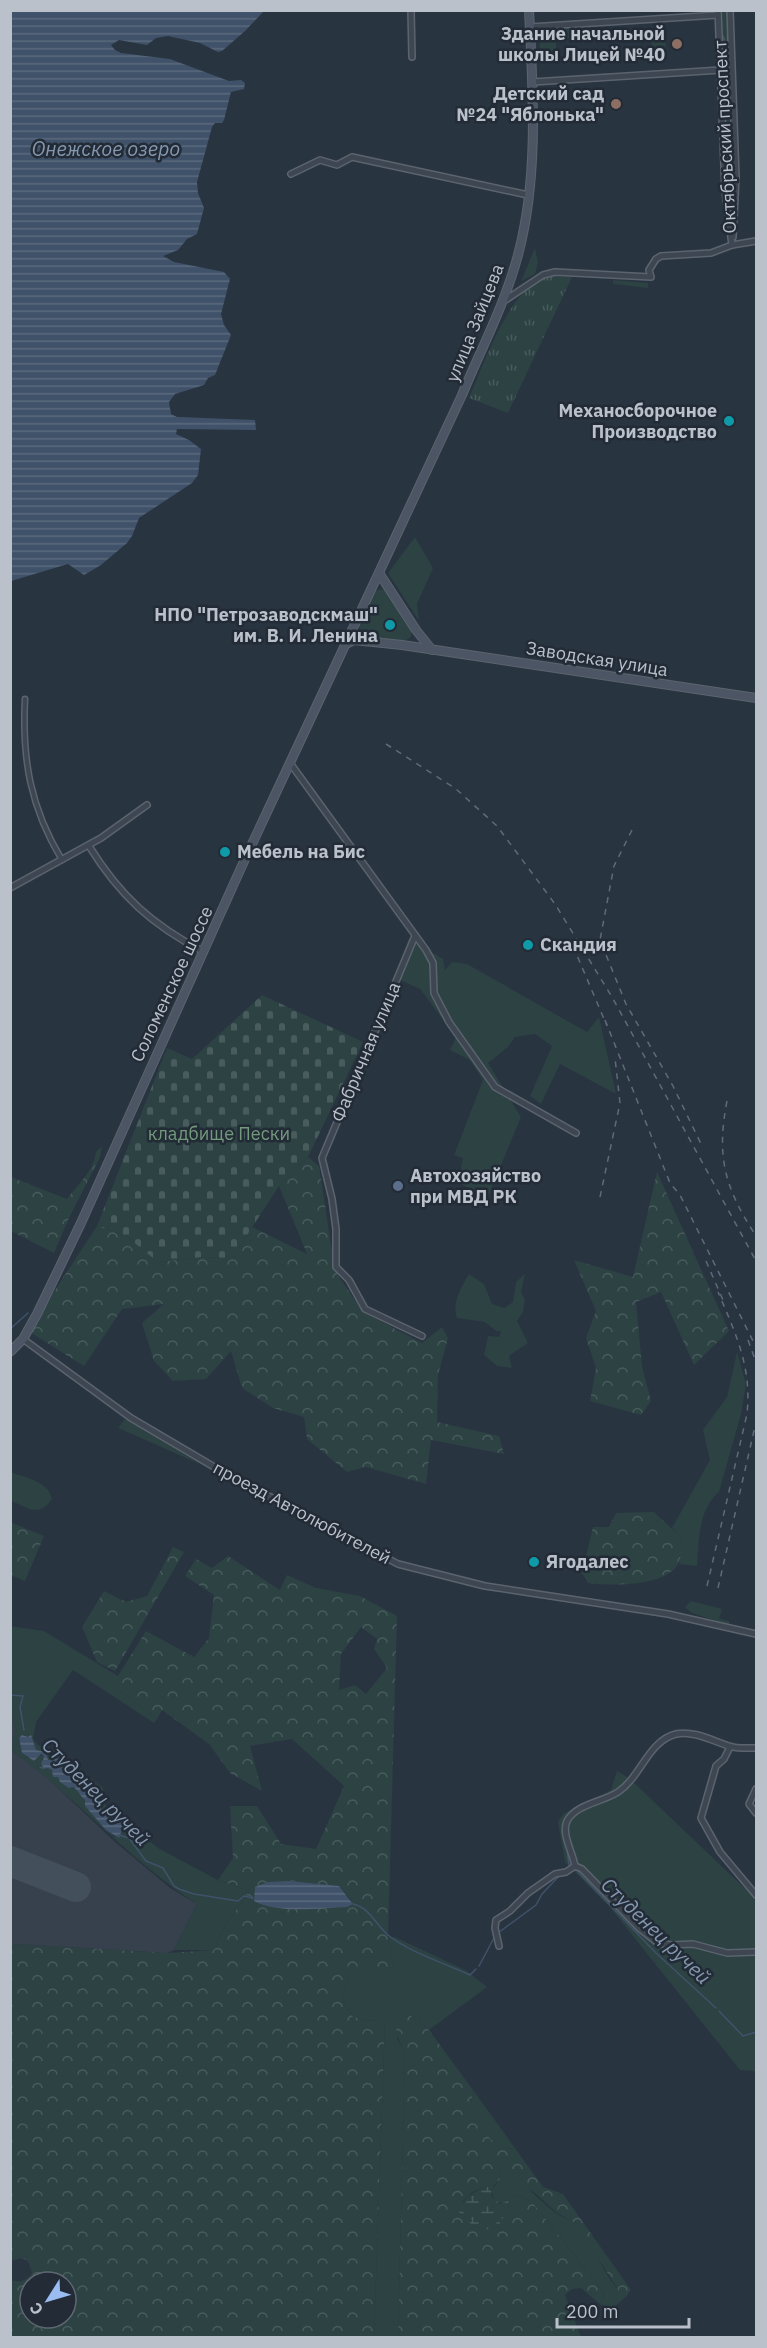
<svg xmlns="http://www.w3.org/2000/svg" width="767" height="2348" viewBox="0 0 767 2348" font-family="'IBM Plex Sans',sans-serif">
<defs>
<pattern id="forest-crowns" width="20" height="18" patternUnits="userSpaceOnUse" patternTransform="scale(1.5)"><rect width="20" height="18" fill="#2c4243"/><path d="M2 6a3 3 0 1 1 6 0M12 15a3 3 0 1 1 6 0" fill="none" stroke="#485c5d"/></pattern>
<pattern id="wetland-marsh" width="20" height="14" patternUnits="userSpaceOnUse" patternTransform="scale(1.5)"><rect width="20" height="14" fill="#2c4243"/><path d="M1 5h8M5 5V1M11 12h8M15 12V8" fill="none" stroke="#485c5d"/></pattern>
<pattern id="cemetery-stones" width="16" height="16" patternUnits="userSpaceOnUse" patternTransform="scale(1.5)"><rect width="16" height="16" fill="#2c4243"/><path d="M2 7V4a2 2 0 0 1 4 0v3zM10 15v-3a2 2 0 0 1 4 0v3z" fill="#485c5d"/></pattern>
<pattern id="park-tufts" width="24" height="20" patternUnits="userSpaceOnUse" patternTransform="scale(1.5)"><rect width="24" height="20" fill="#2c4243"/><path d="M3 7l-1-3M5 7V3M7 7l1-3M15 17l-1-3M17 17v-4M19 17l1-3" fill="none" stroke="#485c5d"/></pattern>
<pattern id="water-rules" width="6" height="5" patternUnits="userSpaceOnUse" patternTransform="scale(1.5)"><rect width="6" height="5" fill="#405269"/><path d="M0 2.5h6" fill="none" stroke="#5a697d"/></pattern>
</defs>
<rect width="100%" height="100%" fill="#293441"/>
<polygon fill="#37414e" points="10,1709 16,1732 12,1751 40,1771 115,1842 170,1888 197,1904 174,1950 167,1953 16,1944 11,1946"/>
<g fill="#2c4243" fill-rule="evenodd">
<polygon points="651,31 665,31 666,56 652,57"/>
<polygon points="535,248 538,263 535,274 521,281"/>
<polygon points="613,280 648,283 648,288 613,284"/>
<polygon points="415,537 433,568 417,604 419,621 388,573"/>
<polygon points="381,589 387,591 411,630 411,637 402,642 366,637 363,635 359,626 375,591"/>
<polygon points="409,938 443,959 445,970 452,962 467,964 587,1032 599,1017 616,1094 560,1064 541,1104 530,1096 552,1046 535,1034 515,1037 508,1047 488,1063 521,1117 487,1199 458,1182 463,1158 454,1155 483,1080 470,1060 450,1050 456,1037 420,989 394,977"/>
<path d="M469,1274L484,1284L492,1304L504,1308L513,1302L516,1282L525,1274L521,1292L525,1300L523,1312L517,1321L528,1343L509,1356L512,1368L497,1366L484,1355L488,1336L499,1337L501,1331H496L485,1322L457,1318C451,1303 462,1286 469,1274Z"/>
<path d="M737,1352L746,1384L741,1414L719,1492C698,1509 699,1542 697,1566L679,1564L683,1539L672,1528L710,1460L703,1430L727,1397Z"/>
<polygon points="125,1419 200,1464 118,1428"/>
<path d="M10,1472C27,1478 48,1481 52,1499C38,1518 29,1508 11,1501Z"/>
<polygon points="691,1601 722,1609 719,1619 729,1621 729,1625 692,1613 685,1607"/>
<path d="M10,1626L44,1631L118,1676V1689L157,1719L154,1723L73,1670L36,1722L33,1739L38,1745L58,1752L103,1788L105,1805L158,1848L218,1880L249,1891L224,1928L214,1950H174L197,1904C129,1860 77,1798 12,1751L13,1735L16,1732L10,1709ZM22,1735L28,1737L36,1750L46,1752L48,1760L61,1758C74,1767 80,1782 94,1790L103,1813L114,1816L115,1837L106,1830L78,1791L73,1787L69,1788L52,1770L44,1765V1755L28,1758L22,1753L19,1738Z"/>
<polygon points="617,1771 629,1778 756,1899 756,2074 754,2071 740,2070 609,1906 565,1862 558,1822 563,1814 611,1790"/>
<path d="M388,1937H395L467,1971L487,1987L429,2030L411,2016L397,2038L405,2053L398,2337H374L385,2020L371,2021L353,2017L341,2000L348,1978C361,1971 367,1971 380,1978L394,1971Z"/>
<path d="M473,2090L515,2148C498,2152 475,2130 471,2115C470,2107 472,2098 473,2090Z"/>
<path d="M504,2166C521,2181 538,2199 556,2213C564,2219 573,2219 580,2227C597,2248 604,2280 626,2297L609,2311L600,2304L604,2299L603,2291L532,2202L518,2195L505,2204L495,2201L491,2191L500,2179L499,2169Z"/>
</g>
<g fill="url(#forest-crowns)" fill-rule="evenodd">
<path d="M102,1146L100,1157L69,1218L54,1253L11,1231V1177L67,1199C79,1183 93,1172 96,1152Z"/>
<polygon points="308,1157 319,1166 335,1271 363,1312 422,1343 442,1327 448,1338 438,1375 437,1422 499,1436 504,1454 431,1440 426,1484 366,1467 347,1472 307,1439 304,1417 273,1408 242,1388 231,1351 206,1379 173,1381 154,1361 142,1323 164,1304 122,1309 84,1366 28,1331 97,1226 126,1236 159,1262 202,1257 232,1258 252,1227 307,1254 279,1186"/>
<polygon points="657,1172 729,1331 694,1365 661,1292 636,1302 642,1366 651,1401 641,1415 590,1401 596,1368 586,1338 596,1311 574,1260 633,1277"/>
<path d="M654,1512L683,1539C682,1546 682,1555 679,1562C669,1587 610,1586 588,1583L582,1573L593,1527H609L616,1513Z"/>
<polygon points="10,1522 44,1536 25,1581 11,1575"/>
<polygon points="173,1547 184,1552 115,1671 97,1662 82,1627 104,1591 126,1602 147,1596"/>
<path d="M228,1556L280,1590L287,1575L316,1588L360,1596L397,1616L388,1937L394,1971L387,1979C368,1976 368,1968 348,1978L341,2000L353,2017L371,2021L385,2020L374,2337H11V2280C20,2283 27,2281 32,2273L28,2261L22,2258L11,2261V1946L16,1944L167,1953L214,1950L224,1928L249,1891L218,1880L233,1858L230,1806H257L281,1844L316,1849L344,1786L292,1739L250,1746L262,1791L230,1773L209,1744L162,1710L157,1719L118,1689V1676L146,1631L194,1657L209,1638L214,1595L185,1576L196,1559L212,1568ZM361,1627L377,1639L374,1649L387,1668L366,1694L355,1685L339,1690L341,1654ZM290,1881L339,1886L352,1901L347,1907L264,1906ZM30,2282H66V2318H30Z"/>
<path d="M397,2014L411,2016L429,2030L473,2090L471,2105L472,2116L475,2121L493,2142L509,2149L515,2148L543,2187L563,2194L631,2290L626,2297L620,2293L577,2224L557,2213L535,2193L521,2184L504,2166L499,2169L500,2179L495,2184L472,2192L462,2202L508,2209L510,2200L518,2195L532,2202L603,2291L604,2299L600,2304L581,2288L572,2289L565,2295L581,2337H398L405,2053C398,2039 394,2029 397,2014Z"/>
</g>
<path fill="url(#wetland-marsh)" d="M495,2184L491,2191L492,2197L500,2204L510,2200L508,2209L497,2228C479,2232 471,2226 459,2212C464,2193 479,2190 495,2184Z"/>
<polygon fill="url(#cemetery-stones)" points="262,995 363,1042 308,1157 279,1186 232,1258 202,1257 158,1262 126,1236 97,1226 167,1048 192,1059"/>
<g fill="url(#park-tufts)">
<polygon points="721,11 728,11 733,190 731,192 727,189"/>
<polygon points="584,28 584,37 556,39 556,53 540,53 540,32"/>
<path d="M572,277L508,413L469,398C484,364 507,296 540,279C549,275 563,277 572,277Z"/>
</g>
<g fill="url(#water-rules)">
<polygon points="11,10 264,11 245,31 222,51 218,52 200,43 168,36 156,38 147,45 119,40 111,45 115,50 121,53 170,59 229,81 241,80 245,83 244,89 231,92 224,120 222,123 215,123 212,127 197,182 198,193 204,208 197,234 187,239 178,250 163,256 174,262 224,272 230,279 221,314 224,325 231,335 215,375 208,378 204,385 175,394 169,402 171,414 177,417 255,420 256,430 177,429 176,434 189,440 201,449 198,475 192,483 139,518 132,536 127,543 101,565 84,575 68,564 11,581"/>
<path d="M22,1735L28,1737L31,1735L36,1750L46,1752L48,1760L61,1758C74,1767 80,1782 94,1790L103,1813L114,1816L124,1824L119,1838L106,1830L85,1806V1800C80,1796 79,1791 73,1787L69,1788L60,1782L58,1777H53L52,1770L48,1768L42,1769L39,1767H43L41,1763L44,1758L43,1755L41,1754L34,1761L22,1753L19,1738Z"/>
<path d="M290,1881L339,1886L353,1904L347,1907C321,1908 277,1914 254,1901L255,1887L268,1882Z"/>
</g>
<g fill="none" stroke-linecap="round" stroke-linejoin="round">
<g stroke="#405269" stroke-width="1.5">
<polyline points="10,1329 28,1313"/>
<polyline points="10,1695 23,1696 20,1707 24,1730"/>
<polyline points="119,1835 129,1838 146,1861 163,1868 174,1886 179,1889 194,1894 238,1901 244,1896 253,1898"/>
<polyline points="567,1849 569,1865"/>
<polyline points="565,1870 571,1865"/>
<polyline points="578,1872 656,1953 716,2008"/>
<path d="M353,1904C369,1907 376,1925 388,1935C407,1951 446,1964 470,1975L476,1969"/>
<polyline points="498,1933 536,1905 542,1894 560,1875"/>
<polyline points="479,1966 495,1936"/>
<polyline points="719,2011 743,2036 756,2032"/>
</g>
<polyline stroke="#444f5c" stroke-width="30" points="10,1861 76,1887"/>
<defs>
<path id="pedestrian" d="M25,699C22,759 30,807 62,860"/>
<g id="minor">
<polyline points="411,10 412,57"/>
<polyline points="718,10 725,191 732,245"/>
<polyline points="730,10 736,177 733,237"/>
<polyline points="530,27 718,15"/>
<polyline points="533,82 721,70"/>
<polyline points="291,174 320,160 337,165 352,157 528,195"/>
<polyline points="504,301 543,275 555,272 651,277 649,270 656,259 661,256 711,253 732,245 756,241"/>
<polyline points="290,763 426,950 433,963 434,993 449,1022 495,1087 576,1133"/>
<path d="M89,846C120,896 152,925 204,952"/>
<polyline points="10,888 101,838 147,805"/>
<polyline points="415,936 322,1158 332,1199 336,1229 336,1267 349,1280 365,1309 422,1336"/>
<polyline points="23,1339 131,1418 221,1471 398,1564 485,1586 668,1614 756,1634"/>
<polyline points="730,1747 724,1759 716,1766 701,1818 720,1852 756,1895"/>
<polyline points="756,1789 749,1804 756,1813"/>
<polyline points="575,1866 582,1869 639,1928 658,1943 671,1945 693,1944 727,1953 756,1952"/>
<path d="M499,1946L495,1928L496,1920L510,1911L528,1893L555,1874L566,1872L575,1866C573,1853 561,1834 567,1821C576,1804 603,1802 618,1792C641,1777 648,1741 676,1734C693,1730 713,1741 729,1746C737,1749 748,1748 756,1748"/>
</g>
<g id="secondary">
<polyline points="379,573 416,630 432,650"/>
<polyline points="346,644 354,640 402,645 756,698"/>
<path d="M10,1352L23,1339L37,1314L81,1223L245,859L462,395C481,349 505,304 518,255C539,176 533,91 529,10"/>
</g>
</defs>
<use href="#pedestrian" stroke="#5b646e" stroke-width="7"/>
<use href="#minor" stroke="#5b646e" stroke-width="8"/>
<use href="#secondary" stroke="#5b646e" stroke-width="10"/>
<use href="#pedestrian" stroke="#3d4651" stroke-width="4"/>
<use href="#minor" stroke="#3d4651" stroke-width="5"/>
<use href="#secondary" stroke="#4c5564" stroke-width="8"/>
<g stroke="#606a78" stroke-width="1.5" stroke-dasharray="6 6" stroke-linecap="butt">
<polyline points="386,744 456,789 497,826 555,904 612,997 756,1261"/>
<polyline points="632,830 614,866 600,940 626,1004 673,1086 702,1146"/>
<polyline points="573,946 607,1026"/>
<polyline points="605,1020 670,1183 680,1195 756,1347"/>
<path d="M727,1101C716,1158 725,1188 756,1236"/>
<polyline points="600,1197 620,1103 615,1058"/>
<polyline points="706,1261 723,1300"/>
<polyline points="748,1340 756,1362"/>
<path d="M707,1586L747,1414C752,1368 736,1334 718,1292"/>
<polyline points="718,1588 756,1422"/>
</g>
</g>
<g fill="#8d6e63" stroke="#222b36" stroke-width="2">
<circle cx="677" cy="44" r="6"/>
<circle cx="616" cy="104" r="6"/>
</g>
<g fill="#0f9aa8" stroke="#222b36" stroke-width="2">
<circle cx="729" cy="421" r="6"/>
<circle cx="390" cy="625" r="6"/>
<circle cx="225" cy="852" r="6"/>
<circle cx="528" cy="945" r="6"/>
<circle cx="534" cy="1562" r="6"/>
</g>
<circle fill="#5c6f8a" stroke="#222b36" stroke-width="2" cx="398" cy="1186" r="6"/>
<g text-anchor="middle" stroke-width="5" stroke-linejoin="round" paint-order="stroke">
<g font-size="18" font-weight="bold" fill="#bac1cb" stroke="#222b36" text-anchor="end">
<text x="665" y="40">Здание начальной<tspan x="665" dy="21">школы Лицей №40</tspan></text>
<text x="604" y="100">Детский сад<tspan x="604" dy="21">№24 "Яблонька"</tspan></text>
<text x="717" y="417">Механосборочное<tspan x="717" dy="21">Производство</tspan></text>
<text x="378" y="621">НПО "Петрозаводскмаш"<tspan x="378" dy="21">им. В. И. Ленина</tspan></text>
<text x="237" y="858" text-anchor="start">Мебель на Бис</text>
<text x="540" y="951" text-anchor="start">Скандия</text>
<text x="410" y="1182" text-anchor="start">Автохозяйство<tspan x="410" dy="21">при МВД РК</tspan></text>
<text x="546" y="1568" text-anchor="start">Ягодалес</text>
</g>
<g font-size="18" fill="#bac1cb" stroke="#222b36">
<text transform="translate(725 137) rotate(-93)" y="6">Октябрьский проспект</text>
<text transform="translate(475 323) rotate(-68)" y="6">улица Зайцева</text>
<text transform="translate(597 659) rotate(9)" y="6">Заводская улица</text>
<text transform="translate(172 984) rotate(-65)" y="6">Соломенское шоссе</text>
<text transform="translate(366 1052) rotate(-67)" y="6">Фабричная улица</text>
<text transform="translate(302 1513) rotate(28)" y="6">проезд Автолюбителей</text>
</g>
<g font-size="18" fill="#739a7c" stroke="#222b36">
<text x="219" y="1140">кладбище Пески</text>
</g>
<g font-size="20" font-style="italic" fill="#8598b0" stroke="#222b36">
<text x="106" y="156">Онежское озеро</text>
<text transform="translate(96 1792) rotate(45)" y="7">Студенец ручей</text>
<text transform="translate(656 1931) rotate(44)" y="7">Студенец ручей</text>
</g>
</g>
<rect width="767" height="2348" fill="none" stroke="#bac1cb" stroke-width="24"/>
<g transform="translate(48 2300) rotate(233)"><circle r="28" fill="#222b36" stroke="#5f6772" stroke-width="1.5"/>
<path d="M0-4.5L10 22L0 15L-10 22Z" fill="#9abcf1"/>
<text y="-9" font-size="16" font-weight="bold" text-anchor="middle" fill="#bac1cb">С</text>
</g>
<path d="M557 2318v9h132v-9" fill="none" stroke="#bac1cb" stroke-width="3"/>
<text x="566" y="2318" font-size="18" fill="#bac1cb" stroke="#222b36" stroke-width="4.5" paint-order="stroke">200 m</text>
</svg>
